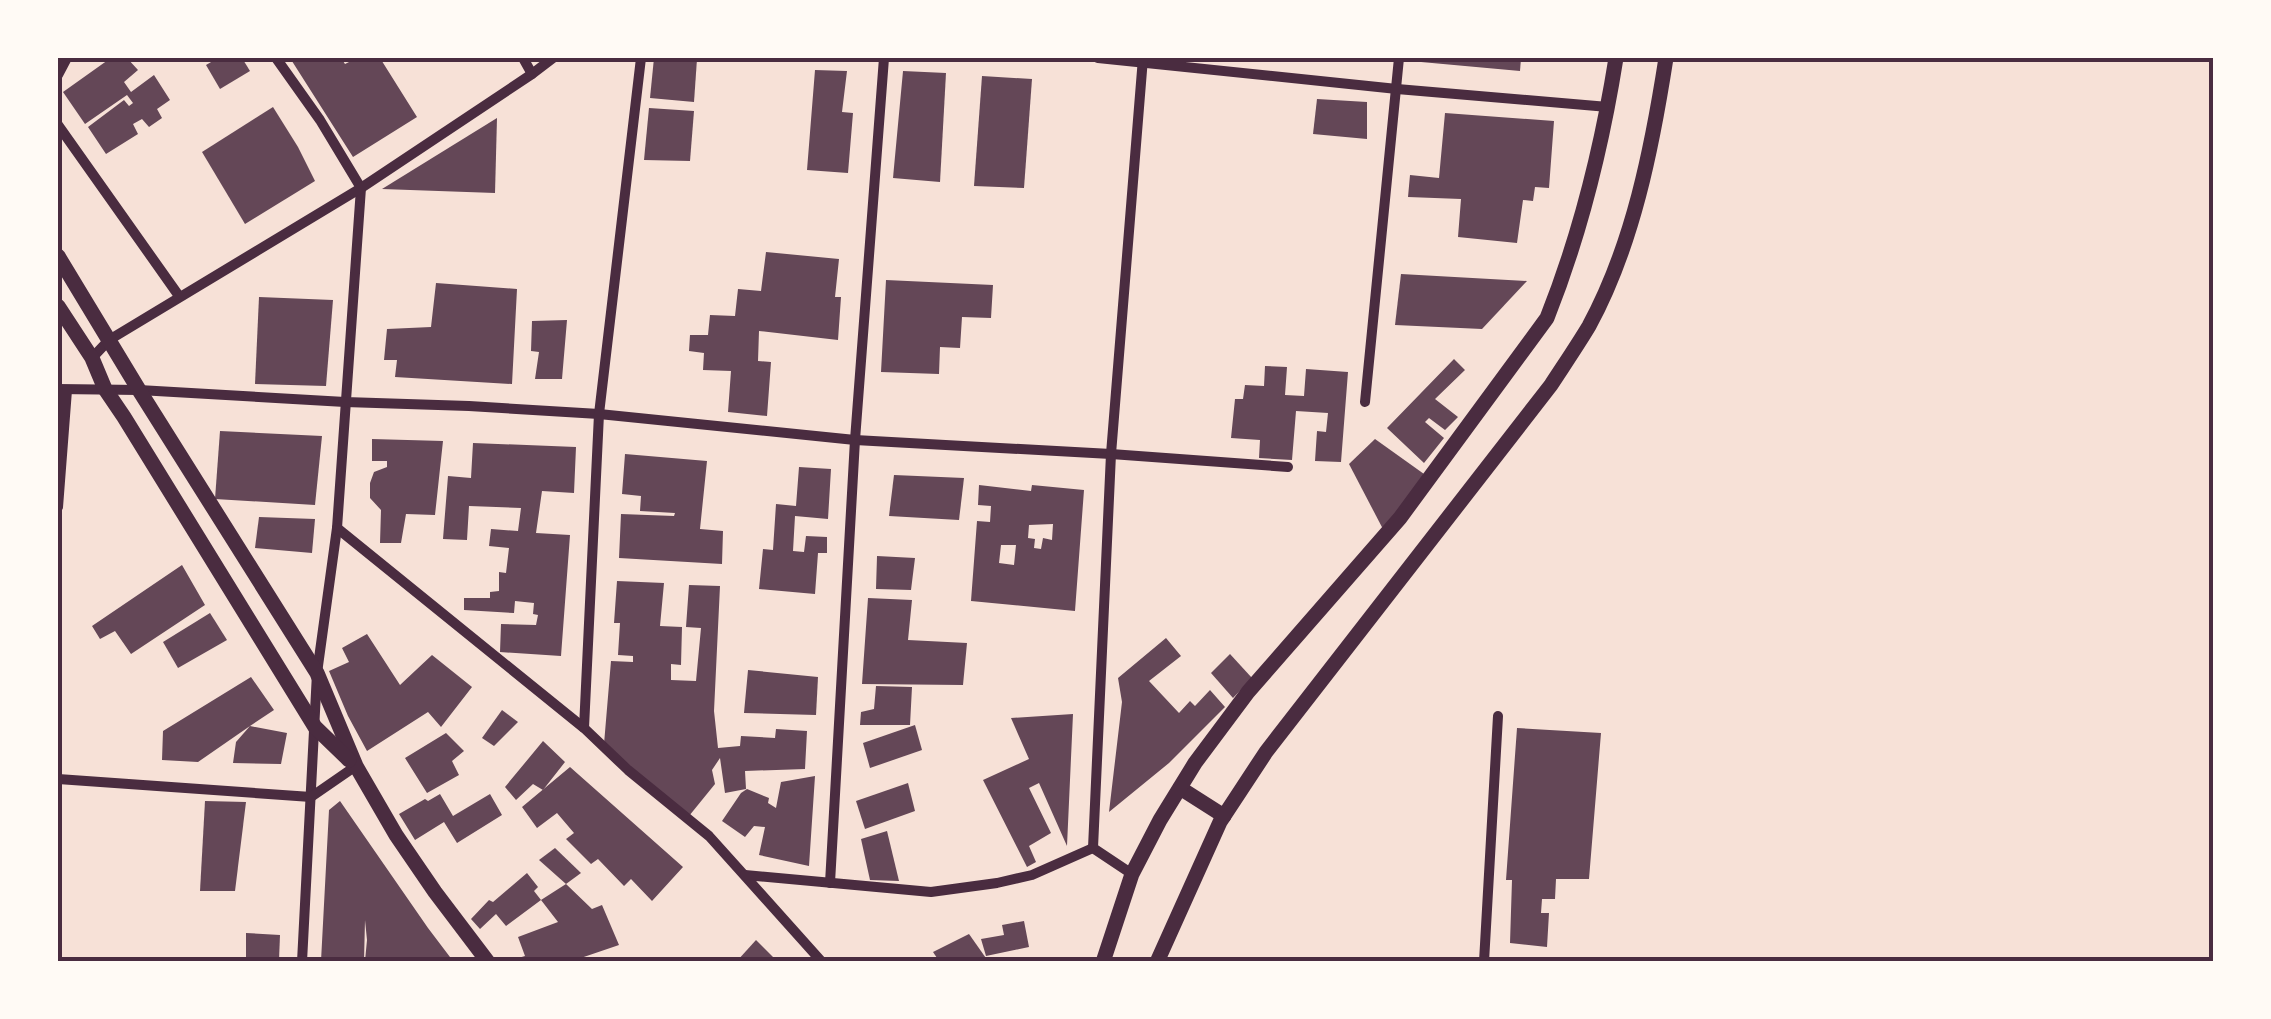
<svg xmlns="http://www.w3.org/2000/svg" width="2271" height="1019" viewBox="0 0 2271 1019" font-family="'Noto Serif',serif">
<rect width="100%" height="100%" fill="#f7e1d7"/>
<g fill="#644757" fill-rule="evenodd">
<polygon points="101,58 127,58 138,70 124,82 131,92 154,75 170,100 157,109 162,118 149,127 142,119 133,124 138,134 106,154 88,127 124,100 129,106 133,103 127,95 85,124 63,92 108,60"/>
<polygon points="218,58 242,58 250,71 220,89 206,65"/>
<polygon points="290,58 341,58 345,64 357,58 380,58 417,117 353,157"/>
<polygon points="654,58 697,59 694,102 650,98"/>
<polygon points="1410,58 1521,58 1520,71 1410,61"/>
<polygon points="815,70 847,71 842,112 853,113 848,173 807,170"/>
<polygon points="903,71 946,73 940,182 893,178"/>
<polygon points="982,76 1032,79 1024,188 974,186"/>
<polygon points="1317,99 1367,102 1367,139 1313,134"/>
<polygon points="273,107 298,147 315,181 245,224 202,152"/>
<polygon points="649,108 694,111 690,161 644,160"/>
<polygon points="1445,113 1554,121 1549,188 1535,187 1533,201 1523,200 1517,243 1458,237 1461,199 1408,197 1410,175 1439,178"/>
<polygon points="497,118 495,193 382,189"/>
<polygon points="766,252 839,259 835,297 841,297 838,340 759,331 758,361 771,362 767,416 728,412 731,371 703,370 704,353 689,351 690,335 708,335 710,315 735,316 738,289 761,291"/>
<polygon points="1401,274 1527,281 1482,329 1395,325"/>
<polygon points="886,280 993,285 991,318 962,317 960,348 940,347 939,374 881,372"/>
<polygon points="436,283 517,289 512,384 395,377 397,360 384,360 387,329 431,327"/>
<polygon points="259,297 333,300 326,386 255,384"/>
<polygon points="567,320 562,379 535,379 539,352 531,351 532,321"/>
<polygon points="1454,359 1465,370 1435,399 1458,417 1445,430 1429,418 1425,422 1444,438 1424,463 1387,428"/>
<polygon points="1265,366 1287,367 1285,395 1304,396 1306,369 1348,372 1341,462 1315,461 1317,431 1326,432 1328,413 1296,411 1292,460 1259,458 1260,440 1231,438 1235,399 1243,399 1245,385 1264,386"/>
<polygon points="220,431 322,436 315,505 215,499"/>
<polygon points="372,439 443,441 435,515 406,514 401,543 380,543 381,510 370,498 370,483 374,472 387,467 387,461 372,461"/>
<polygon points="1375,439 1424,474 1384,531 1349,464"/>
<polygon points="473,443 576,447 574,493 542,491 536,533 570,535 561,656 500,652 501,624 536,625 538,615 533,614 534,603 515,601 514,613 464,610 464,598 490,598 490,592 499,591 499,572 506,573 509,548 489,546 491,529 518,531 521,508 469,506 467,540 443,539 448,476 471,478"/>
<polygon points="625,454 707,461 700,529 723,531 722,564 619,558 621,514 674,516 675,513 640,511 641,496 622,494"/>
<polygon points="799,467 831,469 828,519 795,516 793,551 804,552 806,536 827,537 827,553 818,553 815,594 759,589 763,549 773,550 776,504 796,506"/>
<polygon points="894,475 964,478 959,520 889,516"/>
<path d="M979,485L1031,491L1032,485L1084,490L1075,611L971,601L977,521L990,522L991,506L978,505ZM1053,524L1052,540L1043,538L1041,549L1034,548L1035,539L1028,538L1029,525ZM1001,545H1016L1014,565L999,563Z"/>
<polygon points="259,517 315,519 312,553 255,548"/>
<polygon points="877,556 915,558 911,590 876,589"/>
<polygon points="182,565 205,605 131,654 115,631 100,639 92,626"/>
<polygon points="617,581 664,583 660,626 682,627 681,665 671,664 671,680 696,681 701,628 686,627 689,585 720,586 714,711 718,748 740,746 741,736 775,738 776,729 807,731 805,769 745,771 746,789 725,793 720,758 712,770 715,784 689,816 604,744 611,661 633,662 633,656 618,655 620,623 614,623"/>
<polygon points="868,598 912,600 908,640 967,643 963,685 862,684"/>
<polygon points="210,613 227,640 178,668 163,642"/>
<polygon points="367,634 400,685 432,655 472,687 441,727 428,712 367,751 348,716 329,671 349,662 342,648"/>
<polygon points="1166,638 1181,656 1149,681 1179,713 1190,701 1195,706 1210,690 1225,707 1169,763 1109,812 1122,702 1118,678"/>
<polygon points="1230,654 1252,678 1233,698 1211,673"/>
<polygon points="748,670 818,677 816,715 744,713"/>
<polygon points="251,677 274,710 250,726 287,733 281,764 233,763 236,742 250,726 198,762 162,760 163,731"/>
<polygon points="876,686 912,687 910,725 860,725 861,712 874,709"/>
<polygon points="502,710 518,722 494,746 482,738"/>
<polygon points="1073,714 1067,846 1039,783 1029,788 1051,833 1029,846 1036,862 1027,867 983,780 1029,759 1011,718"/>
<polygon points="915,725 922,750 870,768 863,743"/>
<polygon points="1517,728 1601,733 1589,879 1556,879 1555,899 1542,899 1541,913 1549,913 1547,947 1510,943 1512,880 1506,880"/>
<polygon points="446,733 464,751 452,761 459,775 427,793 405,758"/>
<polygon points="543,741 565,762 543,790 533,784 516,800 505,787"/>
<polygon points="570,767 683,867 652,901 631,879 624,886 598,859 591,864 566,839 574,833 557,813 537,828 522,807"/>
<polygon points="815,776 809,866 759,855 765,827 754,826 745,837 722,821 741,793 747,789 769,798 768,803 776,808 781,782"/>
<polygon points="908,783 915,811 865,829 856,801"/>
<polygon points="440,794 453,816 490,794 502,815 457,843 444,822 415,840 399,814 425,799 428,801"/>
<polygon points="205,801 246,802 235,891 200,891"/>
<polygon points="340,801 428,928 453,961 365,961 367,940 365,920 364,961 321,961 329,810"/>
<polygon points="887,831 899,881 870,880 861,839"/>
<polygon points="555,848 581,873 566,884 539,860"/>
<polygon points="527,873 538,887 534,891 541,900 506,926 496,914 480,929 471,919 489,900 493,902"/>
<polygon points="566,884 592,909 602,905 619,945 572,961 508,961 525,956 518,937 558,922 541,900"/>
<polygon points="1024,921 1029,947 986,956 981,939 1004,935 1002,925"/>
<polygon points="246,933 280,935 279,960 246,957"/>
<polygon points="969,934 988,961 939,961 933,952"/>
<polygon points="756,940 777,961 737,961"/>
</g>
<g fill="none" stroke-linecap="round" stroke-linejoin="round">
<g stroke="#4a2c40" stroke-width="10">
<polyline points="276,58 320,120 361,188 337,528 317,673 302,962"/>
<polyline points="523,58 532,74"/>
<polyline points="1098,58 1397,89 1608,107"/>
<polyline points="58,75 67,58"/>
<polyline points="58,125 179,296"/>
<polyline points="92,358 109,340 361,188 532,74 553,58"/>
<polyline points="58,389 139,390 345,402 469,406 599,414 855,440 1111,454 1288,467"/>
<polyline points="1365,402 1399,58"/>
<polyline points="58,507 67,390"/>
<polyline points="337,528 584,728 628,770 709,836 822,962"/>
<polyline points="584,728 599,414 641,58"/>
<polyline points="58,779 311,797 356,766"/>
<polyline points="1132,874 1093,848 1111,454 1143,58"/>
<polyline points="745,875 931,892 997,883 1032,875 1093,848"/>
<polyline points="830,883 855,440 884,58"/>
<polyline points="1484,962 1498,716"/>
</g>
<g stroke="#4a2c40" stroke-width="15">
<polyline points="58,256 139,390 317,673 356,766 396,835 435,892 488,962"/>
<polyline points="58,306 92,358 105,389 124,417 315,727 349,760"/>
<polyline points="1180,788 1224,816"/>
<path d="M1103,962L1132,874L1160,820L1195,763L1248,692L1400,518L1547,318C1580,235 1602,146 1616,58"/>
<path d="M1157,962L1220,822L1266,752L1551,385C1564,365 1577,346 1589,326C1633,245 1652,148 1666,58"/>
</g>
</g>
<rect width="2271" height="1019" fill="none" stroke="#fffaf5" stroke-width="120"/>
<rect x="60" y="60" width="2151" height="899" fill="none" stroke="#4a2c40" stroke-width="4"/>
</svg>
